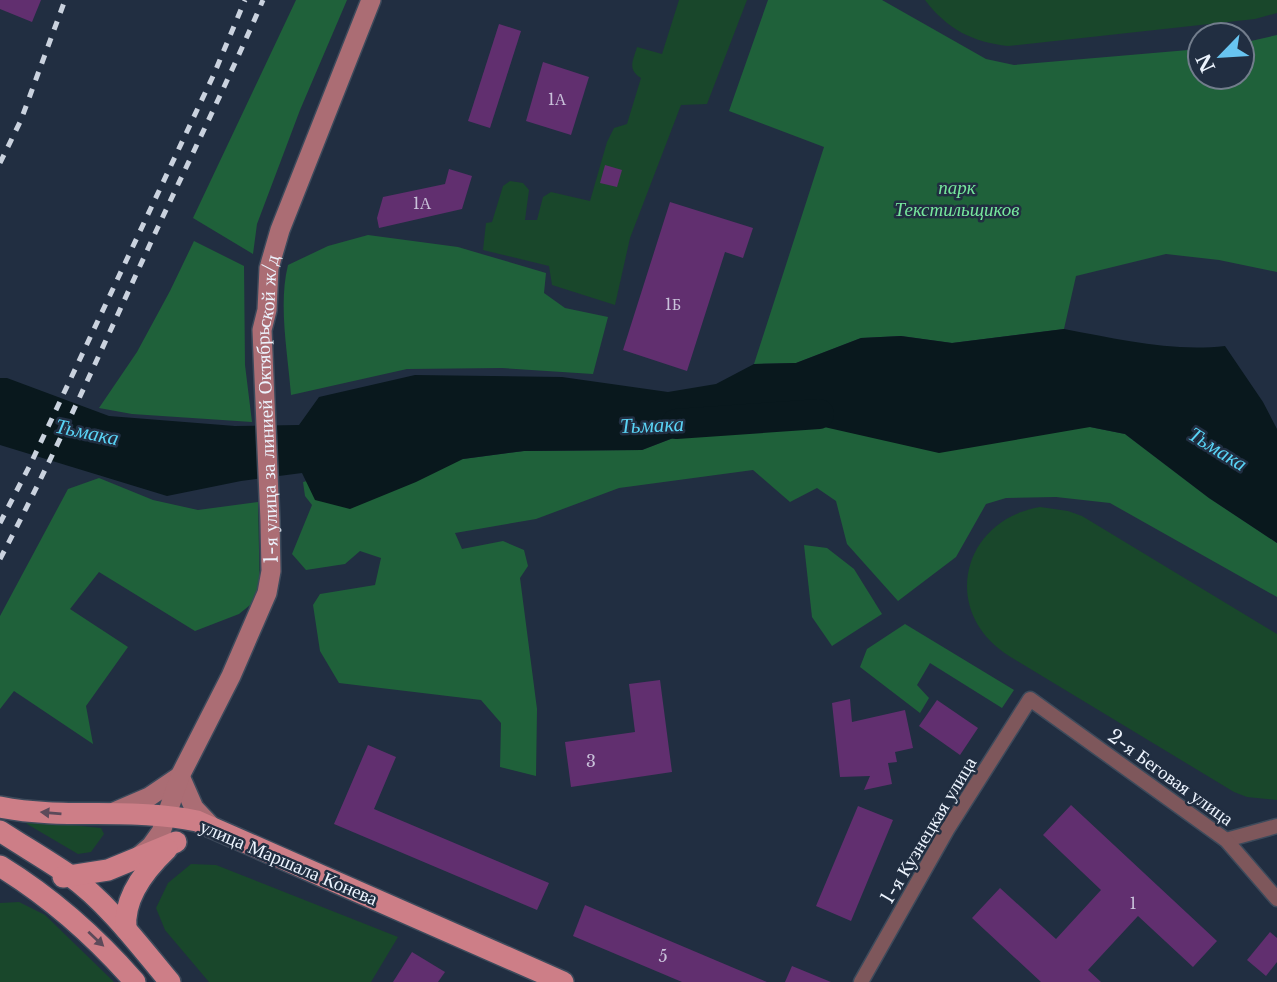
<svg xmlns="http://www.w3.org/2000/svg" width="1277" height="982" viewBox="0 0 1277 982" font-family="'Libre Baskerville',serif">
<rect width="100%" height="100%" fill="#212e41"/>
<g fill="#19472b">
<path d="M679,0H747L707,104L681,105L630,238L615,305L552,285L549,266L483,250L486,223L492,222L503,186L510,181L523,183L529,190L525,220H537L543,197L551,192L590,201L607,142L614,128L627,124L641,78C627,69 633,61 637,47L662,54Z"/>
<path d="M925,0H1277V13L1255,19L1008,46C972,42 947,29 925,0Z"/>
<path d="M1040,507L1068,511L1082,516L1277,634V800L1247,797L1234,792L1009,656C940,613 960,521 1040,507Z"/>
<polygon points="25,820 101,828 104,834 91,852 78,854 27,824"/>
<polygon points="191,864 216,865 398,937 371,982 209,982 165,930 156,908 168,883"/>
<polygon points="19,902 45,915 114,982 0,982 0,903"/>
</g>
<g fill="#1f613a">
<polygon points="296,0 347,0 300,110 257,224 253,254 193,218"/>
<polygon points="768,0 882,0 986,59 1014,65 1200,49 1200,77 1242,77 1242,43 1277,35 1277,272 1219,260 1166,254 1076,276 1064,329 952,343 901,336 861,338 796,363 754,364 824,147 729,111"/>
<path d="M368,235L458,247L546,273L544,293L565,308L608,317L593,374L502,368L407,369L291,395C288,354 278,305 288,265L328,246Z"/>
<polygon points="194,241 244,266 245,365 252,422 132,414 99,408 137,352 170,291"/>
<polygon points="780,417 857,433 1090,427 1125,434 1209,498 1277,543 1277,597 1110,503 1056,497 1006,498 986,504 956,557 898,601 847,544 836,501 817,488 790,502 753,470 619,488 536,519 455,533 462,549 503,541 524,550 528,566 520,578 537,709 536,776 500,767 501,723 481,700 339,683 320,651 313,605 320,594 375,585 381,558 360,551 345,564 306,570 292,554 312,505 305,496 303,482 435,450 463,459 524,451 642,450 720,420"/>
<polygon points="99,478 153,500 198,510 258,502 260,597 239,614 195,631 99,572 70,609 128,647 86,706 93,744 14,691 0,709 0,616 68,489"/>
<polygon points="804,545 827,548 854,569 882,614 832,646 812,617"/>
<polygon points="905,624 1014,690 1002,708 930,663 917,685 929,698 920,713 860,667 867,649"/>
</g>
<path fill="#09181d" d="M1064,329C1118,339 1171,352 1225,346L1263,402L1277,429V543L1209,498L1125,434L1090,427L939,453L780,417L720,420L642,450L524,451L463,459L416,482L350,509L315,500L302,473L241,481L167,496L0,445V378H7L109,416L235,426L299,425L319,397L415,375L562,377L668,392L716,384L754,364L796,363L861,338L901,336L952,343Z"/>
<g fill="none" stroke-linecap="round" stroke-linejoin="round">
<polyline stroke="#09181d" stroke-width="30" points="676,424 819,414"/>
</g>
<g fill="#612f6f">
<polygon points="0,0 41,0 32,22 0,9"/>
<polygon points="499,24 521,31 490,128 468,121"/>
<polygon points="543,62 589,77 571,135 526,121"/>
<polygon points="605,165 622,170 617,187 600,183"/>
<polygon points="449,169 472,176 462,209 379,228 377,218 383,197 445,184"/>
<polygon points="670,202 753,228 743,258 725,252 687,371 623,350"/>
<polygon points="660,680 672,772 571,787 565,742 635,732 629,684"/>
<polygon points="850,699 852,722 905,710 913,748 895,752 897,762 888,763 892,784 864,790 870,776 840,777 832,703"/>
<polygon points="937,700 978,728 960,755 919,726"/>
<polygon points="368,745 396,757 374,809 549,883 537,910 334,824"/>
<polygon points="1071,805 1217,941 1193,967 1138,916 1088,970 1101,982 1041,982 972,918 1000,888 1056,939 1101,890 1043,835"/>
<polygon points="858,806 893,820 851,921 816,906"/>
<polygon points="585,905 767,982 682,982 573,936"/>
<polygon points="1270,932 1277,938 1277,962 1266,976 1247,960"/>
<polygon points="412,952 445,972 438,982 393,982"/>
<polygon points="792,966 831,982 785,982"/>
</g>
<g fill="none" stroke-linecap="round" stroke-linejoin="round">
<defs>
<g id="street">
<polyline points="1226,840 1277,826"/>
<polyline points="861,982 947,830 1030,699 1226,840 1277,899"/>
</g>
<g id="secondary">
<polyline points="180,776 194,808 212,827"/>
<polyline points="114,812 149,797 180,776"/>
<path id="s1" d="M138,857L151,846L161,832L180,776L231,676L267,593L271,571L270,521L262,330L267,310L269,268L280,230L371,0"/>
</g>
<g id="primary">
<path d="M0,807C65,820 132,807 197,821L563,982"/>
<path d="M0,831C23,846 47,860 69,875C108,903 139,945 170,982"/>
<path d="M0,866C52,898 95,936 135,982"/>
<polyline points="63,877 108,870 176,842"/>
<path d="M126,929C123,898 145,870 167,849"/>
</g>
</defs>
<use href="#street" stroke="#3d4a5b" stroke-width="17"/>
<use href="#secondary" stroke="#3d4a5b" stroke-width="22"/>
<use href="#primary" stroke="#3d4a5b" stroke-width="24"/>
<use href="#street" stroke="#7e575b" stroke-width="14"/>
<use href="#secondary" stroke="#ab6d74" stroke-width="19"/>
<use href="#primary" stroke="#cd7e87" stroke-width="21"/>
<g stroke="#cad2de" stroke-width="5" stroke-dasharray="9 9" stroke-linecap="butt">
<polyline points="0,163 21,120 65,0"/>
<polyline points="0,523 31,463 214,74 245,0"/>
<path d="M0,559C57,451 106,339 158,227C193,152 230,77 263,0"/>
</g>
</g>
<defs><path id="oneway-solid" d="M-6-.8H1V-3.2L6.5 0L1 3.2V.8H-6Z" transform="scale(1.75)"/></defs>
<g fill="#5d4a5a">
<use href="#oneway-solid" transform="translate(51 813) rotate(-175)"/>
<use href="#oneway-solid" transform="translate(96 939) rotate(43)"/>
</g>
<g text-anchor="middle" stroke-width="5" stroke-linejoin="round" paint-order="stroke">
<g font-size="16" fill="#c9c2da">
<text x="557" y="105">1А</text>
<text x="422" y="209">1А</text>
<text x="673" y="310">1Б</text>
<text x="591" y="767">3</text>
<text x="1133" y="909">1</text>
<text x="663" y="962">5</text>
</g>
<g font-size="19" font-style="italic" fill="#76e79d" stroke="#212e41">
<text x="957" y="194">парк<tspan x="957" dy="22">Текстильщиков</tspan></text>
</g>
<g font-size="19" fill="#ecf3fd" stroke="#212e41">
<text dy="7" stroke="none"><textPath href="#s1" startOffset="481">1-я улица за линией Октябрьской ж/д</textPath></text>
<text transform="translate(1171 777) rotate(36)" y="7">2-я Беговая улица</text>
<text transform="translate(928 830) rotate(-59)" y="7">1-я Кузнецкая улица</text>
<text transform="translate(289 862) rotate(23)" y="7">улица Маршала Конева</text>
</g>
<g font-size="21" font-style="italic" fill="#59d3f5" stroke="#212e41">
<text transform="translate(652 425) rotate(-2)" y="7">Тьмака</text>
<text transform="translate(87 432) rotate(12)" y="7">Тьмака</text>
<text transform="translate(1218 449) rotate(32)" y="7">Тьмака</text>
</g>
</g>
<g transform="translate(1221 56) rotate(245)"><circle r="33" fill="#212e41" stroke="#727d8c" stroke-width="2"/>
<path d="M0-5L12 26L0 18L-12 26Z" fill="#68c4f0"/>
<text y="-10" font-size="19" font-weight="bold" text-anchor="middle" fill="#ecf3fd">N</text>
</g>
</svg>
